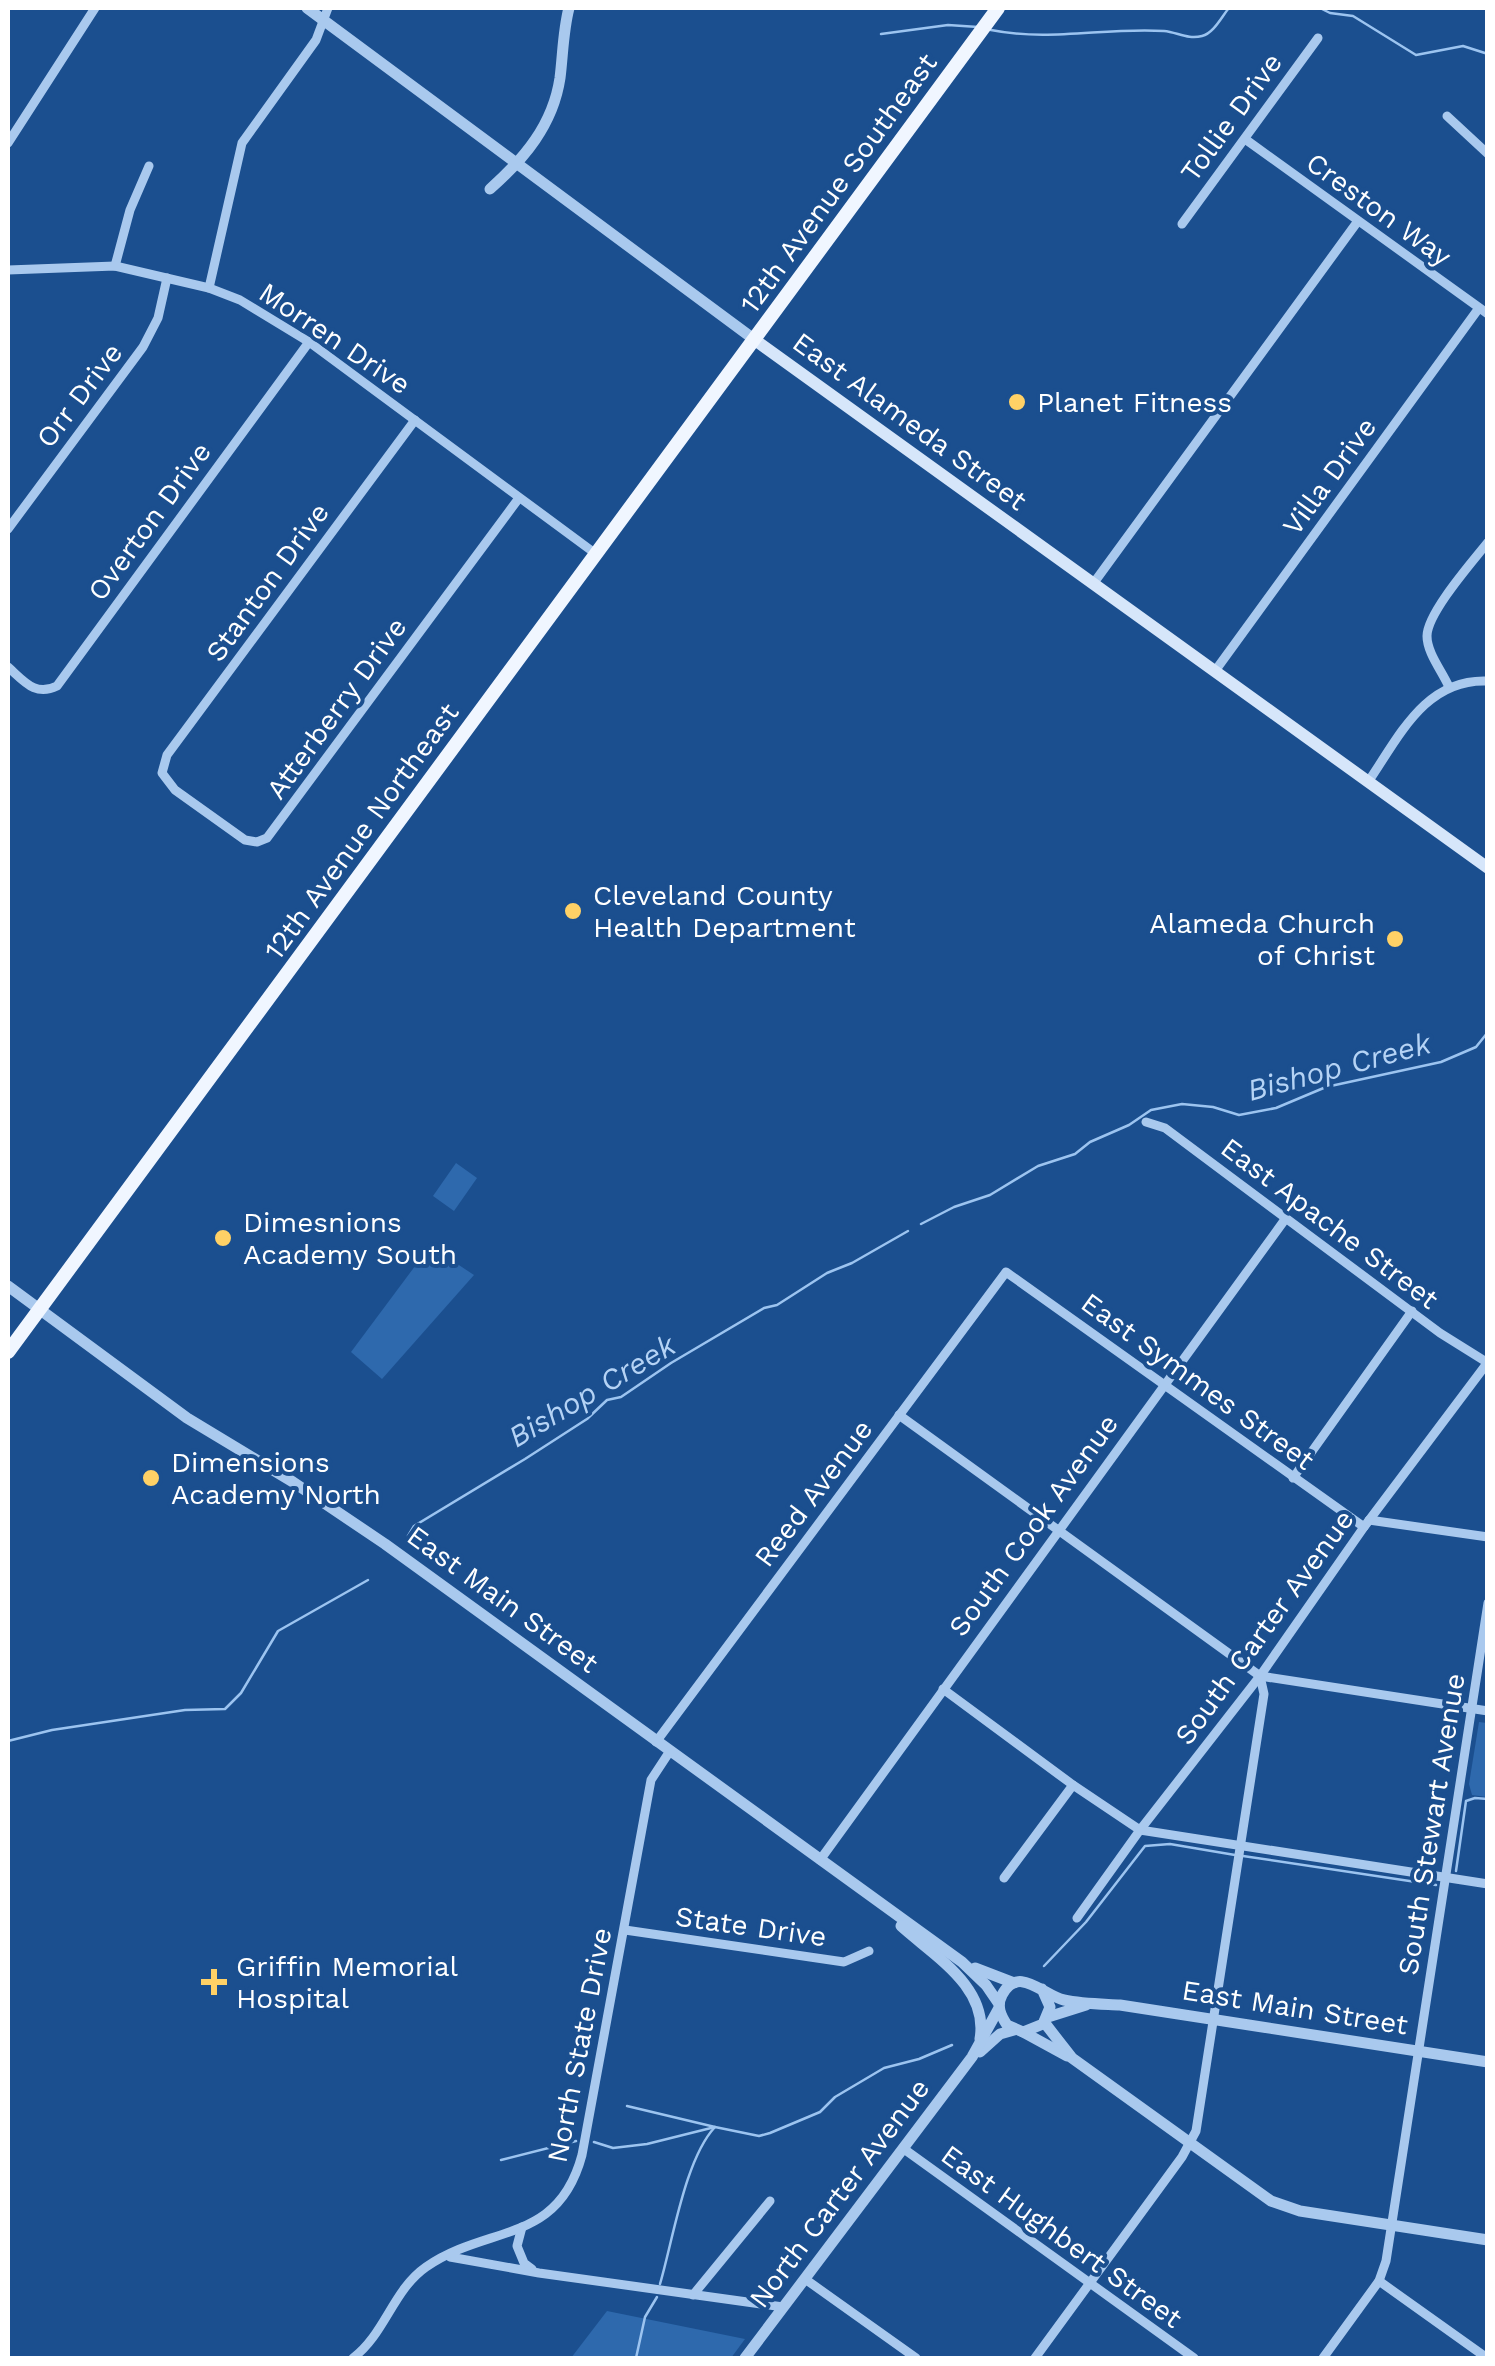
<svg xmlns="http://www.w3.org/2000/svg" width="1495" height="2366" viewBox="0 0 1495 2366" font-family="'Work Sans',sans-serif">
<rect width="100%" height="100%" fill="#1b4f8f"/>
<g fill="#2e69ad">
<polygon points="456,1163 477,1178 454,1211 433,1196"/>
<polygon points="430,1246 474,1275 382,1379 351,1352"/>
<polygon points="1479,1722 1487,1723 1487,1797 1472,1795 1469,1784"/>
<polygon points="607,2311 745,2339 731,2358 571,2358"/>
</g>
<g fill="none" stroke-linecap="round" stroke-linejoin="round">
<g stroke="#9cc4f0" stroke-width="2.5">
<polyline points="1320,8 1330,13 1353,16 1416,55 1463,46 1488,54"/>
<path d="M991,30C1051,42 1105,27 1164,31C1177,32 1188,40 1202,36C1214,33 1222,16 1229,8"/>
<polyline points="881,34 948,25 978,27"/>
<polyline points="921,1224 954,1207 990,1195 1038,1166 1075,1154 1090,1142 1129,1125 1151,1110 1182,1104 1213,1107 1239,1115 1276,1108 1326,1087 1441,1062 1476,1047 1488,1032"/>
<polyline points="408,1536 414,1526 525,1459 587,1419 607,1400 621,1397 671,1363 764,1308 777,1305 827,1273 852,1263 908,1231"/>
<polyline points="8,1741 52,1730 185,1710 225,1709 241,1693 278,1631 368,1580"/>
<polyline points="1243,1856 1436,1885"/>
<polyline points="1456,1871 1466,1801 1475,1798 1488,1799"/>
<polyline points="1044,1966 1086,1922 1145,1846 1170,1844 1235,1855"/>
<path d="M627,2106L715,2127C685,2159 673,2240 660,2284"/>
<polyline points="594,2142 613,2148 647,2144 715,2127 759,2136 770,2133 820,2112 835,2097 884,2068 919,2059 952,2045"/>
<polyline points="501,2160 576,2141"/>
<polyline points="636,2358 645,2317 657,2297"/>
</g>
<g stroke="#a9c9ee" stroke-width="9">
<polyline points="1447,116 1488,154"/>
<polyline points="1245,139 1488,314"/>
<polyline points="8,143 95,8"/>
<polyline points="1182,224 1318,38"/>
<polyline points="115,266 130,210 149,166"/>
<polyline points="8,270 115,266 209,288 240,300 309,342 596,554"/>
<polyline points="209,288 242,143 316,40 328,8"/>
<polyline points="415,420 167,755 162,773 175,790 245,840 257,842 267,838 519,498"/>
<polyline points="8,529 143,347 158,318 167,278"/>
<polyline points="1093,584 1358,221"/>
<path d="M8,667C24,681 35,697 57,686L309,342"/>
<polyline points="1215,671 1479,308"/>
<path d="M1449,687C1442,671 1427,653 1427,636C1427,613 1473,561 1488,542"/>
<path d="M1368,782C1399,737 1425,678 1488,681"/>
<polyline points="1146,1122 1165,1128 1440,1333 1488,1363"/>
<polyline points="899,1415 1260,1676 1488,1711"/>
<polyline points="1293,1478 1412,1311"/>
<polyline points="1369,1520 1488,1537"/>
<polyline points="943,1689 1073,1785 1140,1830 1488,1884"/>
<polyline points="656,1742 1006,1272 1364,1527"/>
<polyline points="820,1860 1286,1218"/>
<polyline points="1004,1878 1073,1785"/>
<polyline points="1077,1918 1140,1830 1260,1676 1364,1527 1488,1362"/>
<polyline points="625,1930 844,1962 869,1951"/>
<polyline points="904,2149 1194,2358"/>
<polyline points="522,2227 517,2246 524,2263 532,2269"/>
<polyline points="450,2257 539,2273 783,2307"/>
<polyline points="805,2279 916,2358"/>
<polyline points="1379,2281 1487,2358"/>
<polyline points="693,2295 770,2201"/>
<path d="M353,2358C385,2334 393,2290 426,2267C488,2224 558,2245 582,2155L651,1780L670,1751"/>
<polyline points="1035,2358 1182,2157 1196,2131 1264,1694 1260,1676"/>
<polyline points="1323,2358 1379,2281 1386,2261 1488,1603"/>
</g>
<g stroke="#a9c9ee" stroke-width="11">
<polyline points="307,8 755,340"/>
<path d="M490,189C524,159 553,125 560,78C563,54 563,31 569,8"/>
<polyline points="8,1286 187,1418 293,1482 385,1544 962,1962 986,1985 999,2004"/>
<path d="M901,1926C934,1956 989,1987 980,2039"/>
<polyline points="975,1968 1014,1983"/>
<path d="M1042,1989L1050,2007L1043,2024L1023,2032L1007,2025C1001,2016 996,2006 1002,1995C1018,1964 1044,1996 1064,2000C1082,2004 1102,2004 1120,2005L1488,2062"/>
<polyline points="1048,2017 1086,2005"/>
<polyline points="1044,2022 1072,2058 1271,2201 1300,2211 1488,2240"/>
<polyline points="1023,2032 1067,2056"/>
<polyline points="980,2052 1000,2034 1014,2030"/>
<polyline points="745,2358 972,2057 999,2008"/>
</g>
<polyline stroke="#d6e6fa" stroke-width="12" points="755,340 1488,868"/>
<polyline stroke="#f0f6ff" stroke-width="14" points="8,1352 998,8"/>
</g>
<g fill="#ffd166" stroke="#1b4f8f" stroke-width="4">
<circle cx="1017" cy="402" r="10"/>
<circle cx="573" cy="911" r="10"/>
<circle cx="1395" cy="939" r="10"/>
<circle cx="223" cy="1238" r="10"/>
<circle cx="151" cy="1478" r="10"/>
<path d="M209 1967h10v10h10v10h-10v10h-10v-10h-10v-10h10z"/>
</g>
<g text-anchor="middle" stroke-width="8" stroke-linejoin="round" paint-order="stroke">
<g font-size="28" fill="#fff" stroke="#1b4f8f">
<text transform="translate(1231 117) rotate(-54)" y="10">Tollie Drive</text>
<text transform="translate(838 183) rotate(-54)" y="10">12th Avenue Southeast</text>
<text transform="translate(1379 209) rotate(36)" y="10">Creston Way</text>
<text transform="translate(335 338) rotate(34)" y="10">Morren Drive</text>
<text transform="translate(79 395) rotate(-53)" y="10">Orr Drive</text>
<text transform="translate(910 421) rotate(36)" y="10">East Alameda Street</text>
<text transform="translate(1329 476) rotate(-54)" y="10">Villa Drive</text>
<text transform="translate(149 521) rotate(-54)" y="10">Overton Drive</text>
<text transform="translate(267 582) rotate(-54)" y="10">Stanton Drive</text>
<text transform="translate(336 708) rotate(-54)" y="10">Atterberry Drive</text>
<text transform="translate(361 831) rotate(-54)" y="10">12th Avenue Northeast</text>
<text transform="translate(1330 1223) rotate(37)" y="10">East Apache Street</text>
<text transform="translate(1198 1381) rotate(36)" y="10">East Symmes Street</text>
<text transform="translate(813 1493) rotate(-53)" y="10">Reed Avenue</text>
<text transform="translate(1033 1525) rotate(-54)" y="10">South Cook Avenue</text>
<text transform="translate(503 1599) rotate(36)" y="10">East Main Street</text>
<text transform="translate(1264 1627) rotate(-54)" y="10">South Carter Avenue</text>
<text transform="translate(1431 1824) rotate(-81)" y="10">South Stewart Avenue</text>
<text transform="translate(751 1926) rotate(8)" y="10">State Drive</text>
<text transform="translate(1295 2007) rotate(9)" y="10">East Main Street</text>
<text transform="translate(579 2045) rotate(-79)" y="10">North State Drive</text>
<text transform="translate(839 2193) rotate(-53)" y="10">North Carter Avenue</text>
<text transform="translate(1062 2236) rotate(36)" y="10">East Hughbert Street</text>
</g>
<g font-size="28" fill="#fff" stroke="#1b4f8f" text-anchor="start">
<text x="1037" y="412">Planet Fitness</text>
<text x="593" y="905">Cleveland County<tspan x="593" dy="32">Health Department</tspan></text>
<text x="1375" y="933" text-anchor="end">Alameda Church<tspan x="1375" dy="32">of Christ</tspan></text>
<text x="243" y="1232">Dimesnions<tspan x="243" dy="32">Academy South</tspan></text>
<text x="171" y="1472">Dimensions<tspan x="171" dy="32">Academy North</tspan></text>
<text x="236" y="1976">Griffin Memorial<tspan x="236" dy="32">Hospital</tspan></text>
</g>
<g font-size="30" font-style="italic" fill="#b5d3f5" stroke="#1b4f8f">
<text transform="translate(1339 1067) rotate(-15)" y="10">Bishop Creek</text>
<text transform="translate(592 1391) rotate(-31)" y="10">Bishop Creek</text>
</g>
</g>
<rect width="1495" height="2366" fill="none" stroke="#ffffff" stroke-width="20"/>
</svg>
